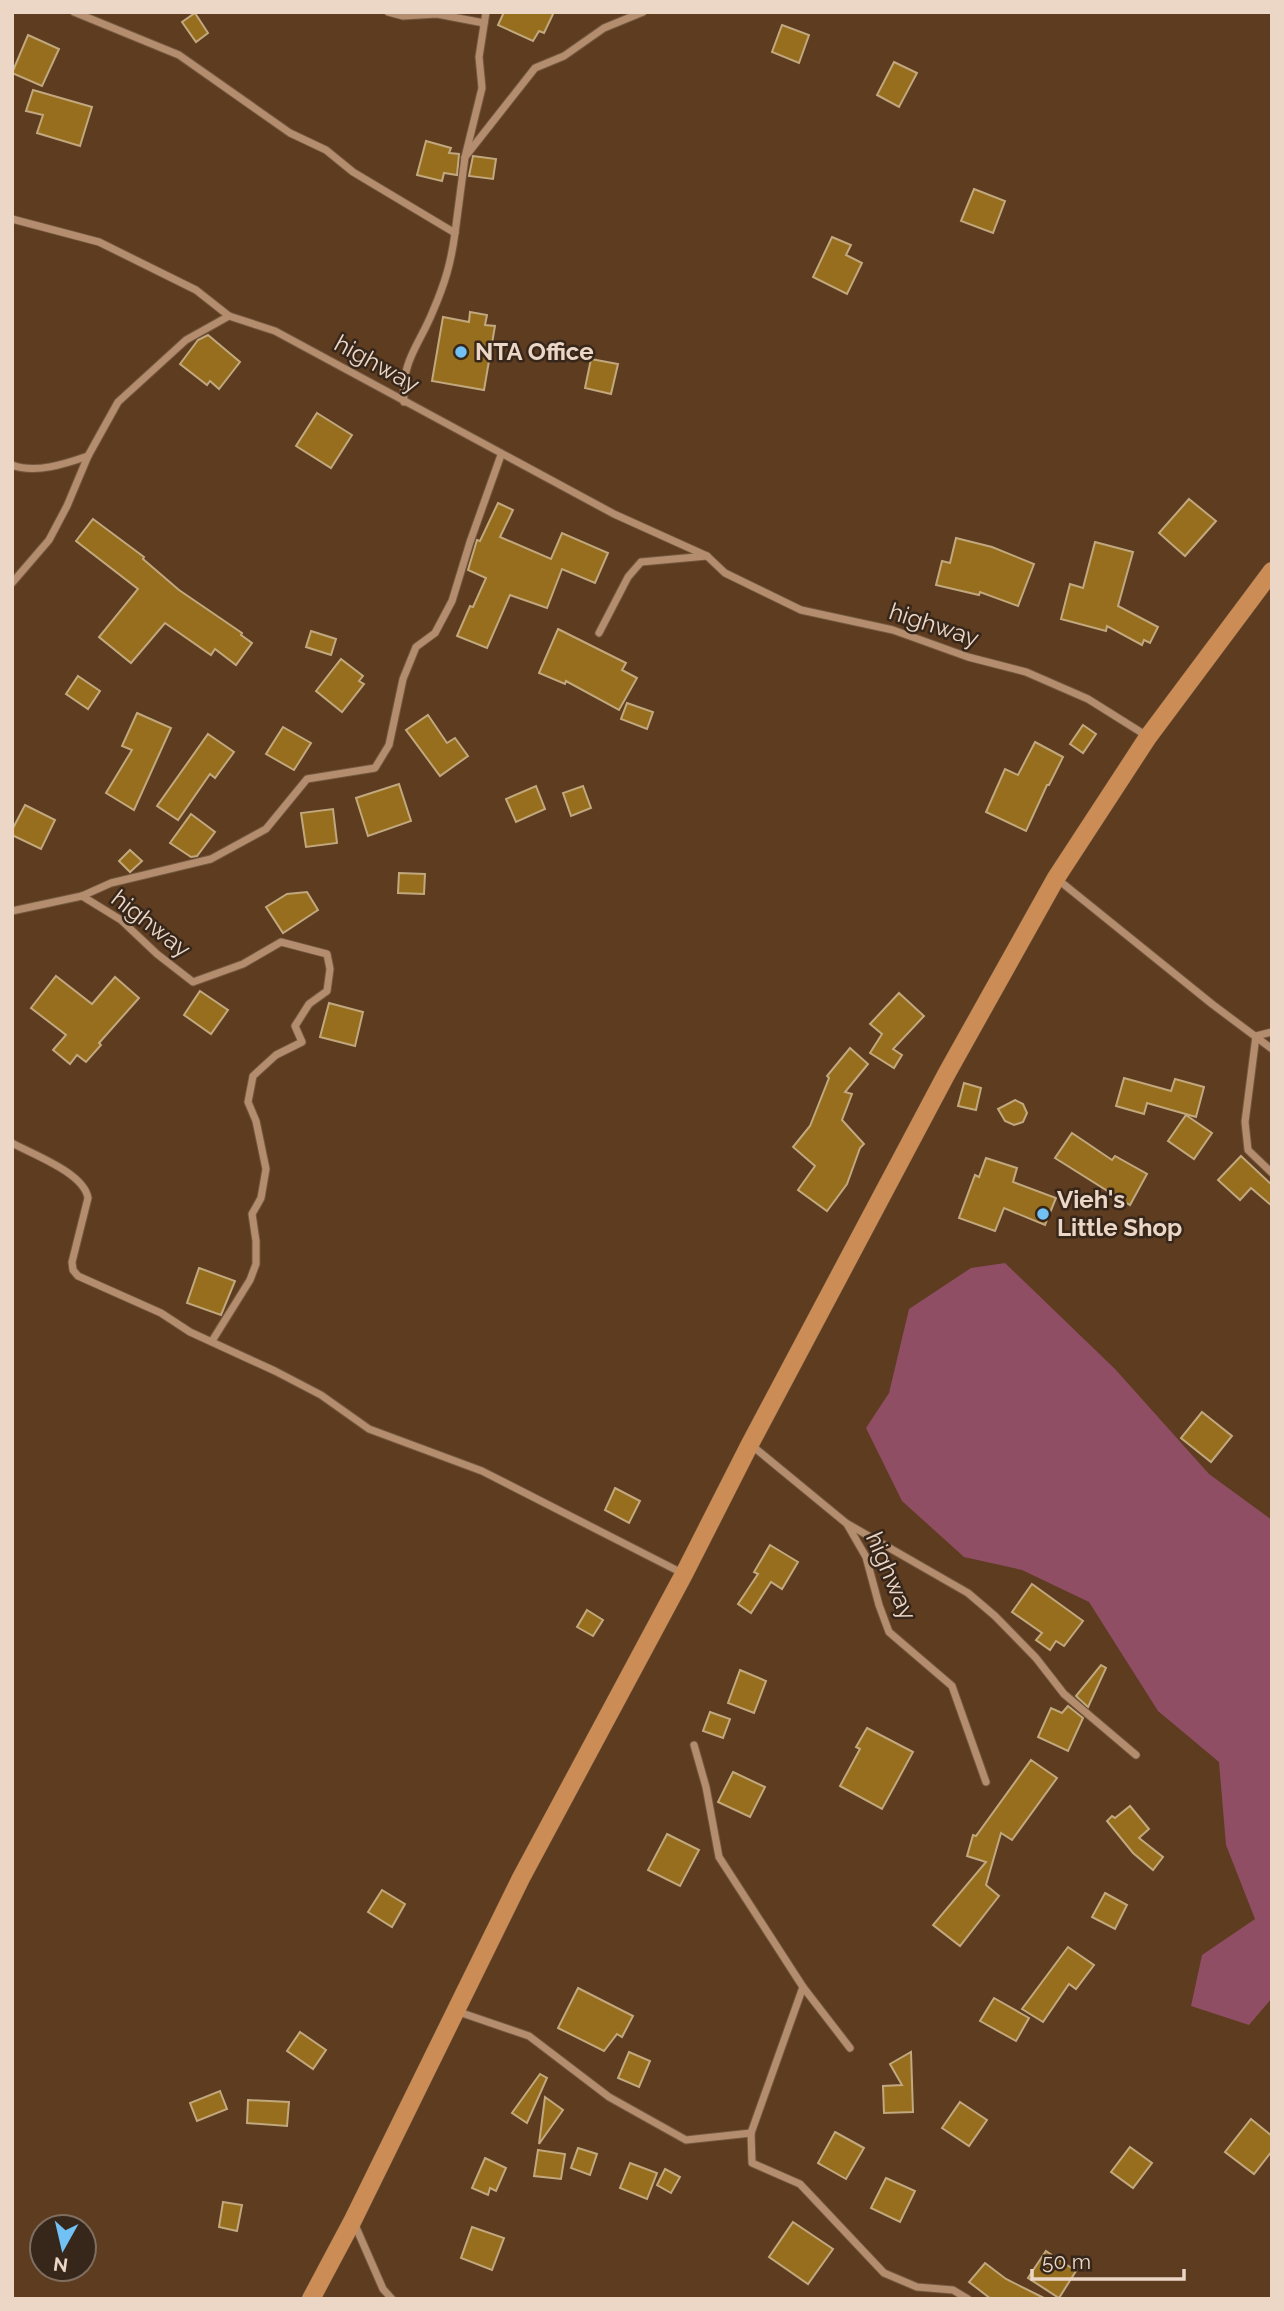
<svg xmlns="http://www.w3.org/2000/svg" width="1284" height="2311" viewBox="0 0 1284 2311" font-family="Raleway,sans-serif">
<rect width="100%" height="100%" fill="#5d3c20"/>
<polygon fill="#8f4e63" points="1005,1263 1115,1369 1209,1474 1272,1520 1272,1998 1249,2025 1191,2006 1202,1955 1255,1919 1226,1845 1219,1762 1158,1711 1089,1602 1022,1570 964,1557 902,1501 866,1428 889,1393 909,1309 971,1268"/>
<g fill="#966e1d" stroke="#c1a87e" stroke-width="2">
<polygon points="504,12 554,12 544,33 539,31 533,41 498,25"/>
<polygon points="195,13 208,33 196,42 182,22"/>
<polygon points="782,25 809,35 799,63 772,52"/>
<polygon points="28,35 59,49 42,86 12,73"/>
<polygon points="894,62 917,73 899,107 877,95"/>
<polygon points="33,90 92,107 80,146 37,133 43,115 26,111"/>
<polygon points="426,141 451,148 449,153 459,154 457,175 444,173 442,181 417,175"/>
<polygon points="473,156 496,159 493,179 469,176"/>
<polygon points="974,189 1005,201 993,233 961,221"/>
<polygon points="832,237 851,245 846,255 862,263 847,294 813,277"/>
<polygon points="470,312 487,315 485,325 495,326 484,390 432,381 443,317 469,322"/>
<polygon points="208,335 240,362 219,389 210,381 207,385 180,364 198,340"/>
<polygon points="591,359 618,364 611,394 585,388"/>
<polygon points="317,413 352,435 331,468 296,446"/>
<polygon points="1189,499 1216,521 1185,556 1159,533"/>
<polygon points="498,503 513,510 500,537 551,559 562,533 608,553 595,583 562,569 547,608 510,595 487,648 457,636 470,606 473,607 486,578 468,570 477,540 480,541"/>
<polygon points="93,519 144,557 143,559 179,590 242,633 241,635 252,643 236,665 215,649 211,655 165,623 131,663 99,637 138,589 76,541"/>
<polygon points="956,538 992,547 1034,564 1018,606 980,592 979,595 936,585 942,561 950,563"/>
<polygon points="1095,542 1133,552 1118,606 1158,627 1150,643 1144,640 1142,645 1107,626 1106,631 1061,619 1070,584 1083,588"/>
<polygon points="558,629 626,663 622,670 637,678 619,710 566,681 565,684 539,673"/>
<polygon points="311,631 336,639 331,655 306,647"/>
<polygon points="341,659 363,676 359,681 364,684 342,712 316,691"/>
<polygon points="78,676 100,691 88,709 66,694"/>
<polygon points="627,703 653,712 647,729 621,719"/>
<polygon points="137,713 171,728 134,810 106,793 132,750 122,746"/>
<polygon points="428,715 447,743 455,738 468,756 440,776 406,730"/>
<polygon points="1083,725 1096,734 1083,753 1070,744"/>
<polygon points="283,727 311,743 294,770 266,754"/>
<polygon points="208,734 234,752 215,778 210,774 178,820 157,806"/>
<polygon points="1035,742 1063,757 1049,785 1047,785 1026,831 986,812 1005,769 1018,775"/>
<polygon points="399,784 411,821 368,836 356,798"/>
<polygon points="536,786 545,809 516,822 506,799"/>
<polygon points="583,786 591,808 571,816 563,793"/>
<polygon points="25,805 55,820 41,849 12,835 12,830"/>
<polygon points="333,809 337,843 306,847 301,813"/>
<polygon points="191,814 215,832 197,856 191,857 170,843"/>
<polygon points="130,850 142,861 130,872 119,861"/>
<polygon points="399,873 425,874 424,894 398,893"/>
<polygon points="307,892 318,910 283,933 266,907 287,894"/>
<polygon points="56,976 92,1004 115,977 139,998 99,1043 101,1045 86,1062 77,1055 70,1064 53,1050 66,1035 31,1008"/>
<polygon points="200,991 228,1010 211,1034 184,1015"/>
<polygon points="899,993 924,1016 893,1049 902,1055 894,1068 870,1053 882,1034 870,1024"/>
<polygon points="329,1003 363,1012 355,1046 320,1037"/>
<polygon points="850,1048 868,1064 845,1092 852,1094 842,1120 864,1144 860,1148 847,1184 827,1211 798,1190 815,1166 793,1147 810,1126 829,1078 827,1076"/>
<polygon points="1124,1078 1171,1091 1175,1079 1204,1087 1196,1117 1147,1103 1144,1114 1116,1106"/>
<polygon points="964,1083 981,1088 976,1110 958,1106"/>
<polygon points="1015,1100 1023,1104 1027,1113 1023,1122 1014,1125 1005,1121 998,1109"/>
<polygon points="1186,1115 1212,1133 1194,1159 1168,1141"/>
<polygon points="1072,1133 1112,1160 1115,1156 1147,1174 1130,1205 1055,1158"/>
<polygon points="1241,1156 1272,1185 1272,1206 1251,1188 1240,1200 1218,1180"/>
<polygon points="986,1158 1017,1168 1013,1182 1056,1198 1045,1225 1004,1208 995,1231 959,1218 975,1175 979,1177"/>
<polygon points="199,1268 235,1281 221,1315 187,1303"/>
<polygon points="1202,1412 1232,1436 1211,1462 1181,1438"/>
<polygon points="615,1488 640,1501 629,1523 605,1510"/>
<polygon points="770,1545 798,1562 782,1589 771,1582 751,1613 738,1604 758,1574 754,1572"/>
<polygon points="1032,1584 1083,1621 1064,1646 1056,1641 1050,1650 1036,1640 1042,1633 1012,1612"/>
<polygon points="587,1610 603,1620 593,1636 577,1627"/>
<polygon points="1101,1665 1106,1668 1088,1707 1076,1696"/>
<polygon points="740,1670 766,1681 754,1713 728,1703"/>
<polygon points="1068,1706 1083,1718 1068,1751 1038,1737 1051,1708 1062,1713"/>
<polygon points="710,1712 730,1719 723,1738 703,1731"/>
<polygon points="867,1728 913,1752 882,1809 840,1786 860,1749 856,1747"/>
<polygon points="1031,1760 1057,1778 1012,1840 1001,1833 986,1885 999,1896 960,1946 933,1925 986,1862 967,1856 973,1835 976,1836"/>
<polygon points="733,1772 765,1787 750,1817 718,1802"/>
<polygon points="1130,1806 1149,1829 1139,1838 1163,1857 1153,1870 1133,1853 1107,1821 1112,1816 1115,1818"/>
<polygon points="667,1834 699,1850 680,1886 648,1870"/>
<polygon points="382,1890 405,1904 392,1927 368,1912"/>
<polygon points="1105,1893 1127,1905 1115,1929 1092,1917"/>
<polygon points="1068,1947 1094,1965 1076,1989 1069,1984 1043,2022 1022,2009"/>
<polygon points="578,1988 633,2016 622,2037 617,2034 604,2051 558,2028"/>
<polygon points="994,1998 1029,2018 1016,2041 980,2021"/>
<polygon points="300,2032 326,2050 313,2069 287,2051"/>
<polygon points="629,2052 650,2061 639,2087 618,2078"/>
<polygon points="911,2052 913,2112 884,2113 883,2086 902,2085 890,2064"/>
<polygon points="540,2074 547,2078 527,2123 512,2113"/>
<polygon points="220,2091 227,2109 197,2121 190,2103"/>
<polygon points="545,2097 563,2110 539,2144"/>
<polygon points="248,2100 289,2102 287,2126 247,2123"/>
<polygon points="960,2102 987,2120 969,2146 942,2128"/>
<polygon points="1251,2119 1272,2136 1272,2151 1254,2174 1225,2152"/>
<polygon points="835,2132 864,2148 846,2179 818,2163"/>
<polygon points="1130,2147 1152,2163 1133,2188 1111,2172"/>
<polygon points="578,2148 597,2154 590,2175 571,2168"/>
<polygon points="538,2150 565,2154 561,2179 534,2176"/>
<polygon points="485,2158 506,2168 496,2191 490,2188 488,2195 472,2188"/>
<polygon points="630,2163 657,2173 647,2199 620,2188"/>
<polygon points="665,2169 680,2177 671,2193 657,2185"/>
<polygon points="886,2178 915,2191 900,2222 871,2208"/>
<polygon points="223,2202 242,2205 237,2231 219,2227"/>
<polygon points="793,2222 833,2249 808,2284 769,2257"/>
<polygon points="472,2227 504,2238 492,2270 461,2258"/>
<polygon points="1046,2251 1076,2271 1059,2298 1028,2278"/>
<polygon points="985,2263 1006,2279 1046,2299 991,2299 969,2282"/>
</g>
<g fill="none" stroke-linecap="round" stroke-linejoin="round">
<defs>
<g id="street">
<path d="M74,12L179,55L290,133L326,150L353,172L455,233C451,263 445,283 433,311C419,346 401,360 404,402"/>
<polyline points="388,12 403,16 437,14 484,23"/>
<polyline points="465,157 535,68 564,56 604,28 643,12"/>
<polyline points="12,219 99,242 196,290 229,316 275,331 614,514 707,556"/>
<polyline points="455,233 465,157 482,88 479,57 486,12"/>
<path d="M12,465C35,474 65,464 88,456L118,402L186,340L229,316"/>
<polyline points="12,583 49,540 67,506 88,456"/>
<polyline points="599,633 628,577 641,562 707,556 725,573 801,610 893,630 968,657 1026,672 1088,699 1147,736"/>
<polyline points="1056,878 1212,1004 1272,1049"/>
<polyline points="82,896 121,920 157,954 193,982 243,964 281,942 327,954 330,969 327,991 309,1004 295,1026 302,1042 276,1055 253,1076 248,1102 256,1121 266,1169 261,1198 252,1214 256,1241 256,1264 250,1280 212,1341"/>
<polyline points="12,911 82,896 111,883 211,859 266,829 307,779 375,768 389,745 403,679 416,647 435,633 452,601 470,542 501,455"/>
<path d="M12,1143C34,1155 84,1173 88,1198L72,1262L73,1270L78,1276L161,1313L190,1332L275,1371L321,1395L369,1429L482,1471L684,1574"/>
<polyline points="1272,1173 1248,1150 1245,1122 1256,1036 1272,1032"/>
<polyline points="750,1444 846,1523 968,1593 995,1616 1036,1658 1064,1694 1136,1755"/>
<polyline points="847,1524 866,1557 879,1605 889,1632 952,1686 986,1782"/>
<polyline points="694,1745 706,1787 719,1857 803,1987 850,2048"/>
<polyline points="803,1987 751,2133 752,2163 800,2184 884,2273 917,2287 953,2290 968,2299"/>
<polyline points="456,2011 529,2036 609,2097 686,2140 751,2133"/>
<polyline points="355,2225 383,2289 392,2299"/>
</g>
<polyline id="primary" points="311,2299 353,2220 521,1878 684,1574 750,1444 947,1073 1056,878 1148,737 1272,571"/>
</defs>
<use href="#street" stroke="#74583e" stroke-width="9"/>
<use href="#primary" stroke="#74583e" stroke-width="19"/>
<use href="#street" stroke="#b48d6f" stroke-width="7"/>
<use href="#primary" stroke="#cc8c56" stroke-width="18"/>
</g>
<g fill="#72c1f5" stroke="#37271b" stroke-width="2.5">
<circle cx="461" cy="352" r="7"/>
<circle cx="1043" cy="1214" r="7"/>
</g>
<g text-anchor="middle" stroke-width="5" stroke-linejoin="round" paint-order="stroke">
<g font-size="24" font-weight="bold" fill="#ecd7c7" stroke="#37271b" text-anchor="start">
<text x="475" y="360">NTA Office</text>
<text x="1057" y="1208">Vieh's<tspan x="1057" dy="28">Little Shop</tspan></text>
</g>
<g font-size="24" fill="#ecd7c7" stroke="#37271b">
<text transform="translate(377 364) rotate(29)" y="8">highway</text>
<text transform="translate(934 625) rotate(18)" y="8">highway</text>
<text transform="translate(151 924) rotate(38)" y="8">highway</text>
<text transform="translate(891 1576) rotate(67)" y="8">highway</text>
</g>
</g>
<rect width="1284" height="2311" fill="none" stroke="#ecd7c7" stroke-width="28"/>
<g transform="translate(63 2248) rotate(188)"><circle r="33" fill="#37271b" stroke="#7f6d60" stroke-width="2"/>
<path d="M0-5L12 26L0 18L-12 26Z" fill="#72c1f5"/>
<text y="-10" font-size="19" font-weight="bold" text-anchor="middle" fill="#ecd7c7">N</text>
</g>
<path d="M1032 2269v10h152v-10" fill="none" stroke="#ecd7c7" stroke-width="3.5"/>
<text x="1042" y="2269" font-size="21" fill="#ecd7c7" stroke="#37271b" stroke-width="5" paint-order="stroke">50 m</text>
</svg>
